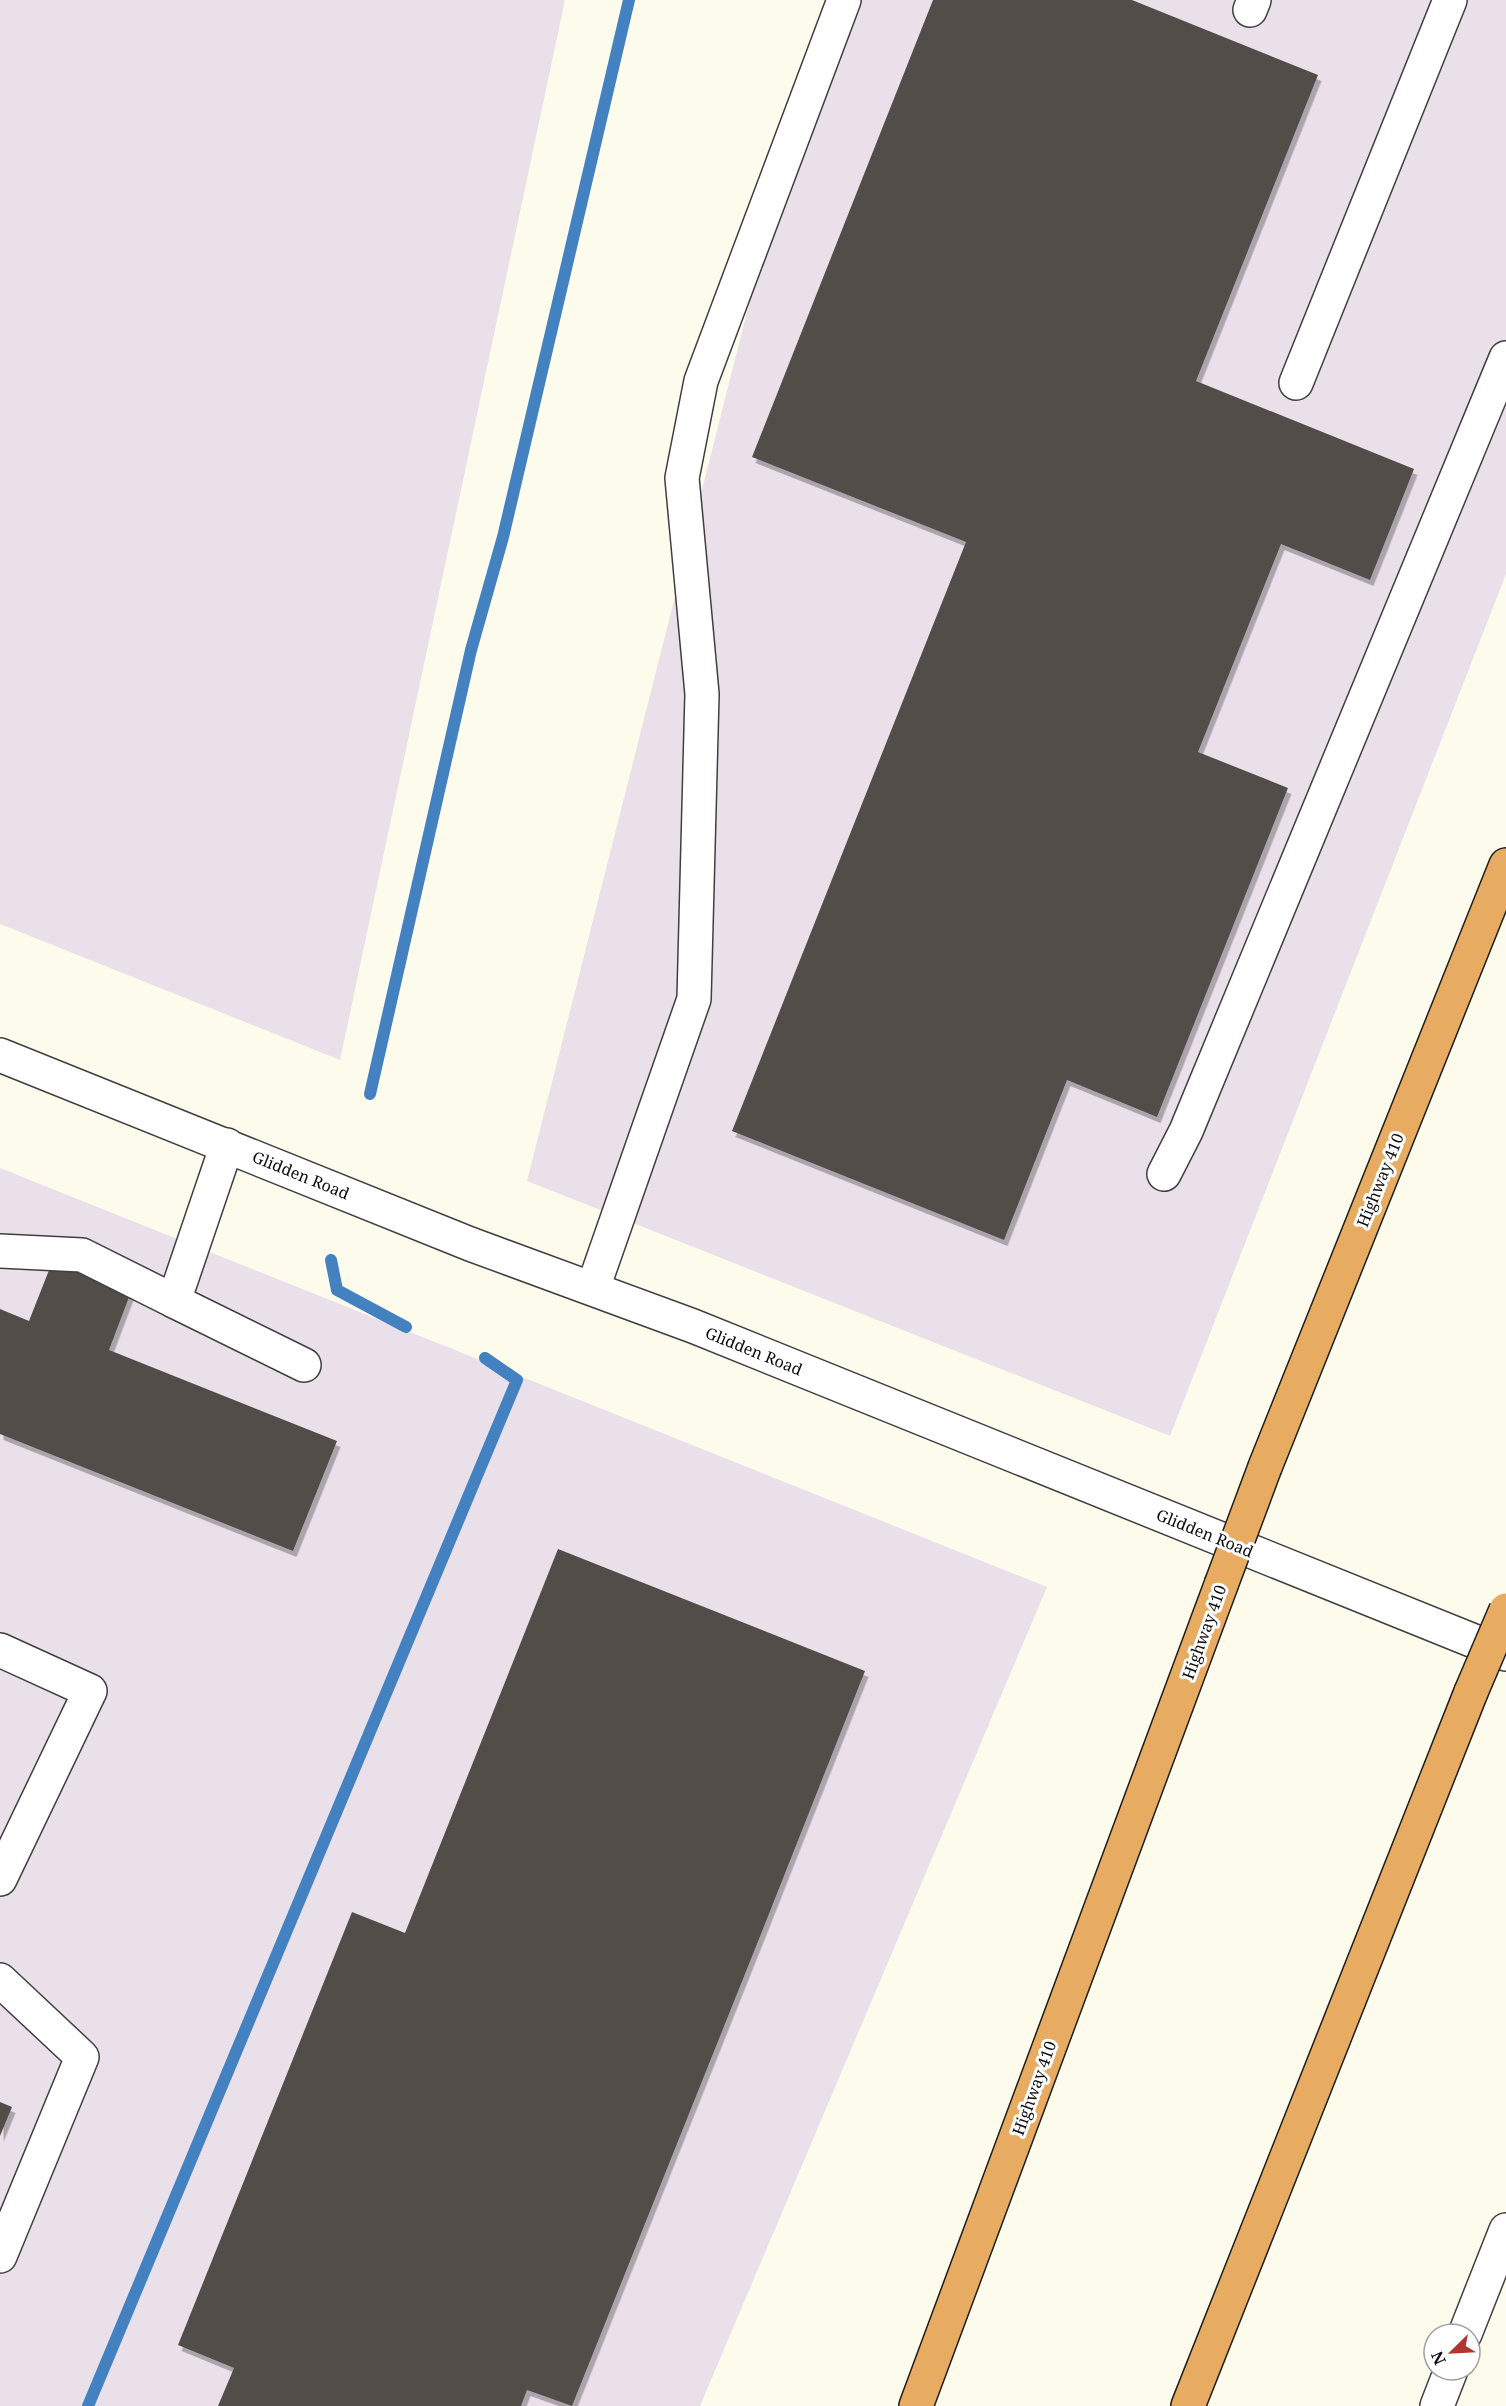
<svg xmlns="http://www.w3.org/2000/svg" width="1506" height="2406" viewBox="0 0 1506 2406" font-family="'Noto Serif',serif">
<defs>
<filter id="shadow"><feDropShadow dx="3.5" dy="6" stdDeviation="0" flood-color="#0004"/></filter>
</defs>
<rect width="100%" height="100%" fill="#fdfcec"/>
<g fill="#eae0ea">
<polygon points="0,0 565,0 340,1060 0,924"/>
<polygon points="826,0 1506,0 1506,574 1170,1436 527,1181"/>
<polygon points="0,1168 1047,1587 700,2406 0,2406"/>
</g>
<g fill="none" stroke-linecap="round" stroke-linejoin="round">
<g stroke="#4381c0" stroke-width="12">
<polyline points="370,1094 471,650 503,537 629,0"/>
<polyline points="331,1260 337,1290 406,1327"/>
<polyline points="88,2406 517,1380 485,1358"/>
</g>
</g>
<g fill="#534e49" filter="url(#shadow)">
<polygon points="933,0 1132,0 1318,75 1196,381 1414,469 1370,580 1281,544 1198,752 1288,788 1157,1117 1067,1080 1004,1240 732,1131 966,542 752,457"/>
<polygon points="53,1260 131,1292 109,1350 337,1441 293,1551 0,1434 0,1309 29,1321"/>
<polygon points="558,1549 865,1671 763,1929 572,2406 527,2390 521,2406 218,2406 234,2368 178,2345 352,1912 405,1933"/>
<polygon points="0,2102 12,2107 0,2136"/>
</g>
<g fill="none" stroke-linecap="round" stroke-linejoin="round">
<defs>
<g id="minor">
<polyline points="1250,10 1254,0"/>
<polyline points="1296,383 1450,0"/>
<polyline points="0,1055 470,1244 693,1326 1506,1654"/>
<polyline points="227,1145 174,1301 304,1365"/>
<polyline points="1164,1174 1186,1131 1506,358"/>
<polyline points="0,1251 82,1255 174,1301"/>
<polyline points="593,1288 694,999 702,694 682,478 701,381 844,0"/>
<polyline points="0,1650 90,1691 0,1879"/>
<polyline points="0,1980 82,2057 0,2256"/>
<polyline points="1465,2334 1506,2230"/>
<polyline points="1437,2406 1451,2370"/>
</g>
<g id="highway">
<polyline points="1265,1467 1506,865"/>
<polyline points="916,2406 1221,1585"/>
<polyline points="1188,2406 1471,1692"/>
</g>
</defs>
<use href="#minor" stroke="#3f3f3f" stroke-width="36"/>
<use href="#highway" stroke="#1d1d1d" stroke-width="36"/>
<use href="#minor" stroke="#fff" stroke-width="33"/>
<use href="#highway" stroke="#e7ac61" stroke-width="33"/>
<defs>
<g id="highway-bridge">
<polyline points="1221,1585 1265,1467"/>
<polyline points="1471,1692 1506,1610"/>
</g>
</defs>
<use href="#highway-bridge" stroke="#1d1d1d" stroke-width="36" stroke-linecap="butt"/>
<use href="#highway-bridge" stroke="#e7ac61" stroke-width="33"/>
</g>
<g text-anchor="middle" stroke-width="6" stroke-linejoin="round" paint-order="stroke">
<g font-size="16" fill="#0c0c0c" stroke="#fff">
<text transform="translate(301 1175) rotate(22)" y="6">Glidden Road</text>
<text transform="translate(1380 1180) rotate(-68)" y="6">Highway 410</text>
<text transform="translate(754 1351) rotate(22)" y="6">Glidden Road</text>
<text transform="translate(1205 1533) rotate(22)" y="6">Glidden Road</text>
<text transform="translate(1204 1632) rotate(-70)" y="6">Highway 410</text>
<text transform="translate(1034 2088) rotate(-70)" y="6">Highway 410</text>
</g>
</g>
<g transform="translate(1452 2352) rotate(246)"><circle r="28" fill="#ffffff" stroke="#9e9e9e" stroke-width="1.5"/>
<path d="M0-4.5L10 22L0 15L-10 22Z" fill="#ae3831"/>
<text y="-9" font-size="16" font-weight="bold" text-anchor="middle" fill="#0c0c0c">N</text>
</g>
</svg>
